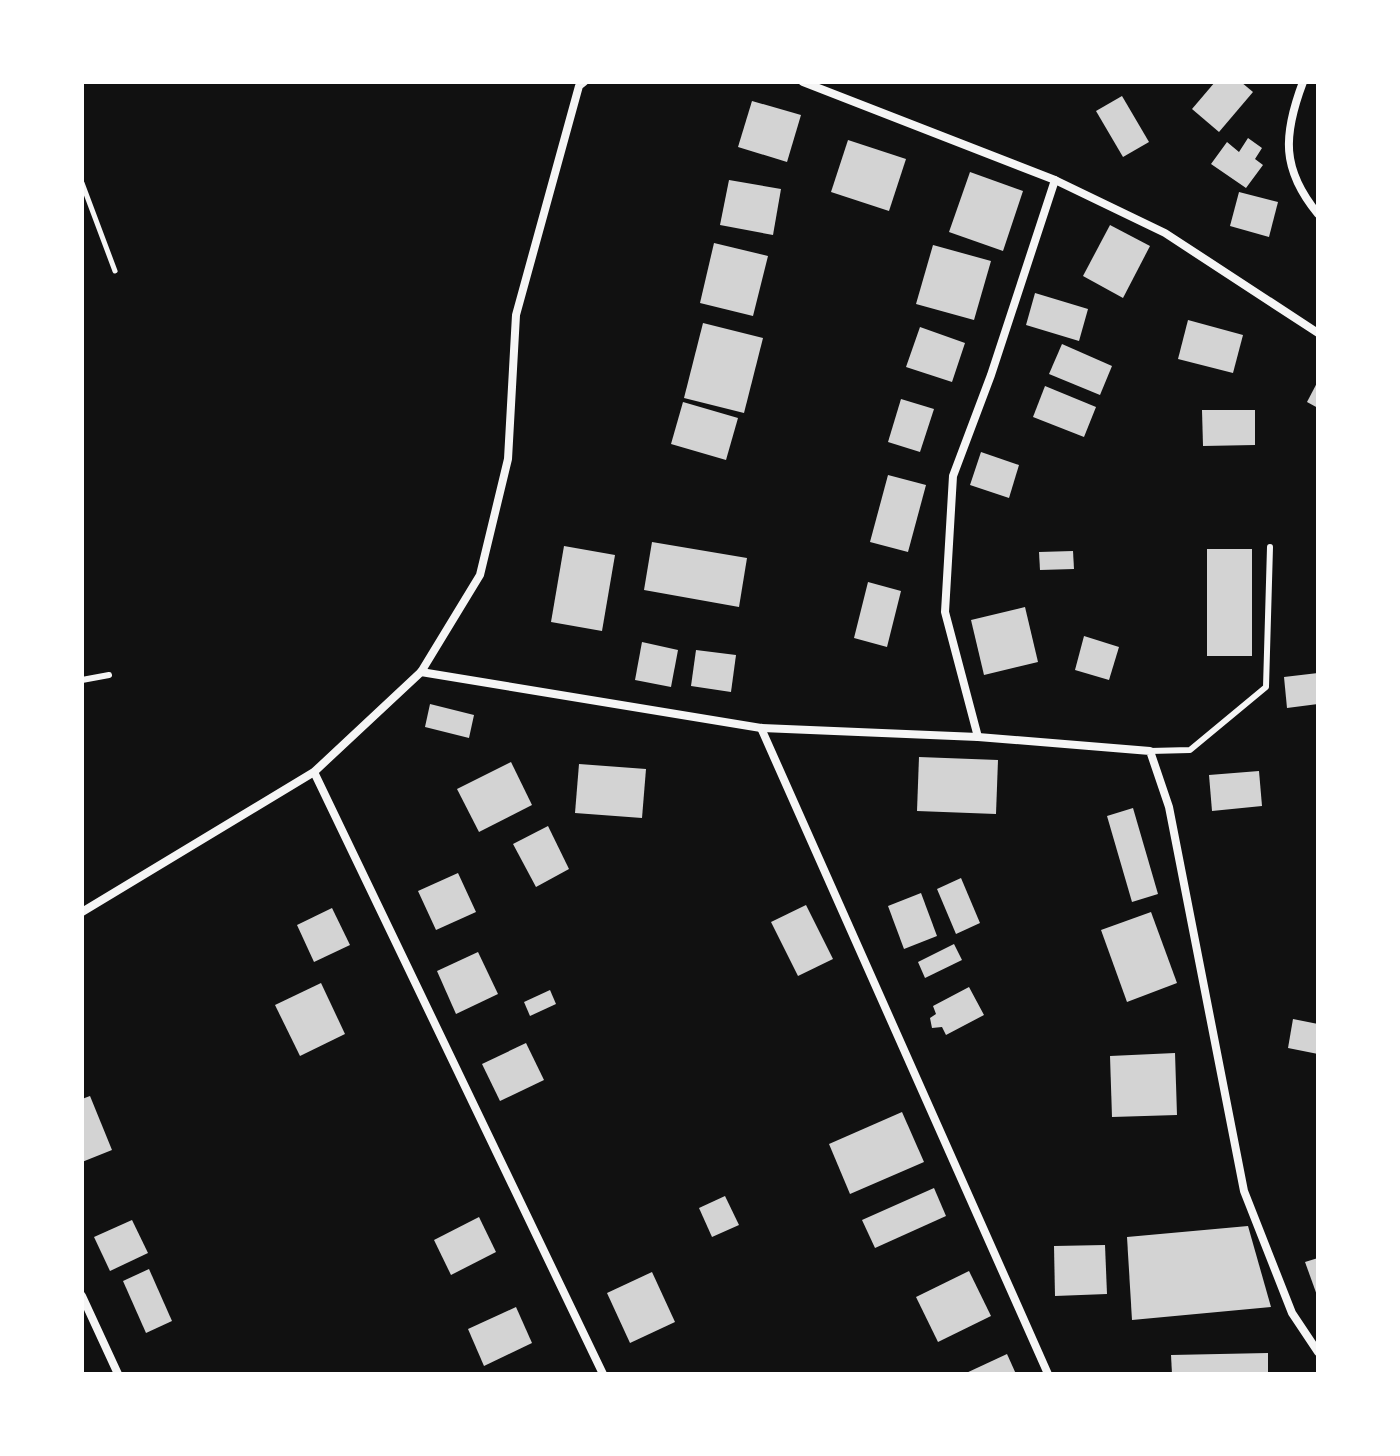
<svg xmlns="http://www.w3.org/2000/svg" width="1400" height="1456" viewBox="0 0 1400 1456" font-family="Barlow,sans-serif">
<rect width="100%" height="100%" fill="#111"/>
<g fill="#d3d3d3">
<polygon points="1215,82 1241,82 1253,92 1219,132 1192,109"/>
<polygon points="1122,96 1149,142 1123,157 1096,111"/>
<polygon points="752,101 801,115 787,162 738,147"/>
<polygon points="1248,138 1262,148 1255,159 1263,165 1246,188 1211,164 1227,142 1239,152"/>
<polygon points="848,140 906,159 889,211 831,192"/>
<polygon points="970,172 1023,191 1003,251 949,232"/>
<polygon points="729,180 781,189 773,235 720,225"/>
<polygon points="1239,192 1278,202 1269,237 1230,226"/>
<polygon points="1110,225 1150,246 1123,298 1083,276"/>
<polygon points="714,243 768,256 753,316 700,303"/>
<polygon points="933,245 991,261 974,320 916,304"/>
<polygon points="1035,293 1088,309 1079,341 1026,325"/>
<polygon points="1188,320 1243,335 1233,373 1178,359"/>
<polygon points="703,323 763,338 744,413 684,398"/>
<polygon points="920,327 965,343 952,382 906,367"/>
<polygon points="1062,344 1112,366 1100,395 1049,374"/>
<polygon points="1318,381 1318,408 1307,402"/>
<polygon points="1045,386 1096,407 1084,437 1033,417"/>
<polygon points="901,399 934,409 920,452 888,442"/>
<polygon points="683,402 738,418 726,460 671,444"/>
<polygon points="1202,410 1255,410 1255,445 1203,446"/>
<polygon points="981,452 1019,465 1009,498 970,485"/>
<polygon points="888,475 926,485 908,552 870,542"/>
<polygon points="652,542 747,558 739,607 644,590"/>
<polygon points="564,546 615,555 602,631 551,622"/>
<rect x="1207" y="549" width="45" height="107"/>
<polygon points="1073,551 1074,569 1040,570 1039,552"/>
<polygon points="868,582 901,591 887,647 854,638"/>
<polygon points="1025,607 1038,662 984,675 971,620"/>
<polygon points="1084,636 1119,647 1109,680 1075,670"/>
<polygon points="642,642 678,650 671,687 635,680"/>
<polygon points="696,650 736,655 731,692 691,686"/>
<polygon points="1318,673 1318,704 1287,708 1284,677"/>
<polygon points="430,704 474,715 469,738 425,727"/>
<polygon points="919,757 998,760 996,814 917,811"/>
<polygon points="511,762 532,805 479,832 457,789"/>
<polygon points="579,764 646,769 642,818 575,813"/>
<polygon points="1259,771 1262,806 1212,811 1209,775"/>
<polygon points="1133,808 1158,894 1132,902 1107,816"/>
<polygon points="548,826 569,869 536,887 513,844"/>
<polygon points="458,873 476,912 436,930 418,891"/>
<polygon points="961,878 980,923 956,934 937,889"/>
<polygon points="921,893 937,936 904,949 888,906"/>
<polygon points="806,905 833,959 798,976 771,922"/>
<polygon points="332,908 350,945 314,962 297,925"/>
<polygon points="1151,912 1177,983 1127,1002 1101,930"/>
<polygon points="954,944 962,960 925,978 918,962"/>
<polygon points="478,952 498,994 456,1014 437,971"/>
<polygon points="321,983 345,1034 300,1056 275,1005"/>
<polygon points="969,987 984,1015 946,1035 942,1027 932,1028 930,1018 936,1014 933,1006"/>
<polygon points="550,990 556,1004 530,1016 524,1002"/>
<polygon points="1293,1019 1318,1024 1318,1054 1288,1048"/>
<polygon points="526,1043 544,1080 500,1101 482,1064"/>
<polygon points="1175,1053 1177,1115 1112,1117 1110,1056"/>
<polygon points="90,1096 112,1150 82,1162 82,1099"/>
<polygon points="902,1112 924,1162 850,1194 829,1144"/>
<polygon points="934,1188 946,1216 875,1248 862,1220"/>
<polygon points="725,1196 739,1225 712,1237 699,1208"/>
<polygon points="479,1217 496,1252 451,1275 434,1240"/>
<polygon points="132,1220 148,1253 110,1271 94,1237"/>
<polygon points="1248,1226 1271,1307 1132,1320 1127,1237"/>
<polygon points="1105,1245 1107,1294 1055,1296 1054,1246"/>
<polygon points="1318,1258 1318,1298 1305,1262"/>
<polygon points="149,1269 172,1321 146,1333 123,1281"/>
<polygon points="969,1271 991,1316 938,1342 916,1297"/>
<polygon points="652,1272 675,1322 630,1343 607,1293"/>
<polygon points="516,1307 532,1343 484,1366 468,1329"/>
<polygon points="1268,1353 1268,1374 1172,1374 1171,1355"/>
<polygon points="1007,1354 1016,1374 964,1374"/>
</g>
<g fill="none" stroke-linecap="round" stroke-linejoin="round">
<polyline stroke="#f5f5f5" stroke-width="5" points="82,183 115,271"/>
<g stroke="#f5f5f5" stroke-width="6">
<polyline points="82,680 109,675"/>
<polyline points="1150,751 1190,750 1266,687 1270,547"/>
</g>
<g stroke="#f5f5f5" stroke-width="8">
<polyline points="803,82 1055,180 1165,233 1318,333"/>
<path d="M1303,82C1283,135 1281,169 1318,214"/>
<polyline points="421,672 761,728 978,737 1150,751 1169,807 1244,1191 1292,1313 1318,1352"/>
<polyline points="761,728 1048,1374"/>
<polyline points="978,737 945,612 953,476 991,375 1055,180"/>
<polyline points="314,772 603,1374"/>
<polyline points="82,912 314,772 421,672 480,575 508,459 516,315 579,86 584,82"/>
<polyline points="82,1296 118,1374"/>
</g>
</g>
<rect width="1400" height="1456" fill="none" stroke="#ffffff" stroke-width="168"/>
</svg>
